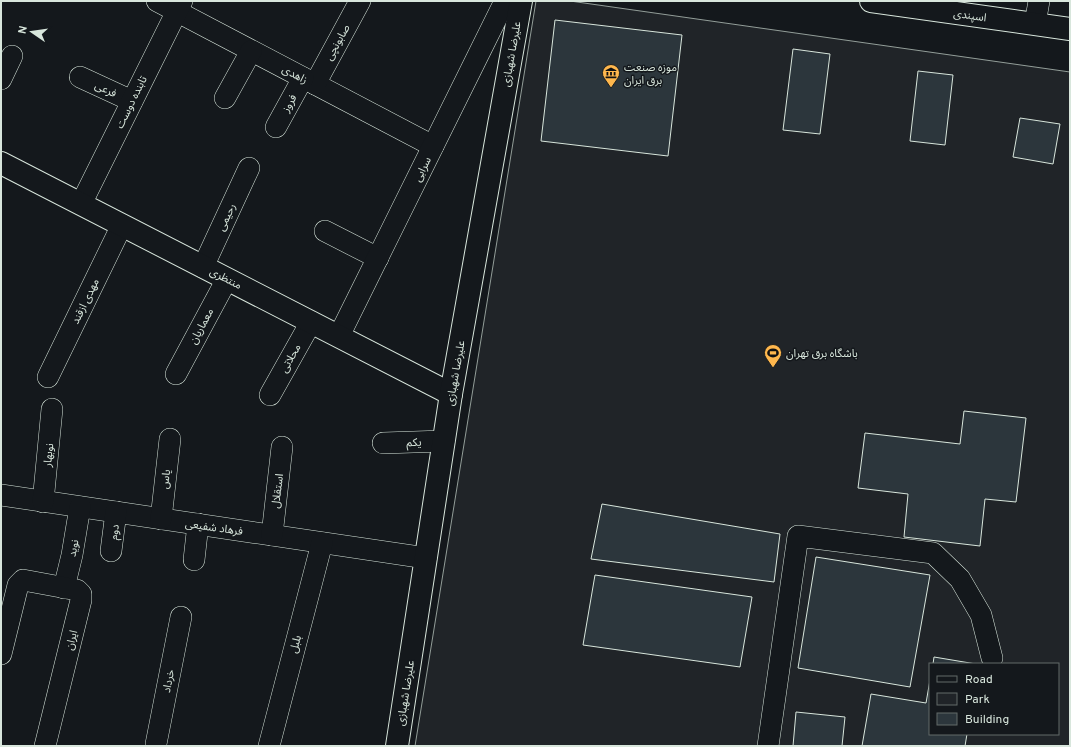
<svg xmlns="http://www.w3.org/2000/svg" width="1071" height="747" viewBox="0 0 1071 747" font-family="Overpass,'Noto Sans Arabic',sans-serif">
<rect width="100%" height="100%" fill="#14181c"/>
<path fill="#202428" stroke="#939e99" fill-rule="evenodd" d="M536,1H570L1070,72V746H415ZM930,664H1058V734H930Z"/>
<g fill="#2c363c" stroke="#d8e6dc">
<polygon points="555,20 682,35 668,156 541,141"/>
<polygon points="793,49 830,54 820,134 783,130"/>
<polygon points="918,71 953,75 945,145 910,141"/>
<polygon points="1020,118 1060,124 1053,164 1013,157"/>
<polygon points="964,411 1026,418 1016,502 985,499 980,546 904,537 908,494 858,488 865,433 960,444"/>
<polygon points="602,504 780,534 774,582 591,559"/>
<polygon points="816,557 930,575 910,687 798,668"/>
<polygon points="595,575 752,597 740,667 583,645"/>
<polygon points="934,657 976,664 933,664"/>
<polygon points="930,680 930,734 967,734 965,746 862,746 871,694 926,703"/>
<polygon points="796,712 845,717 842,746 793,746"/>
</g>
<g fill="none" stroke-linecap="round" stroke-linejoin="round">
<defs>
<g id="minor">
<polyline points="157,1 433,146"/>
<polyline points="1035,24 1039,1"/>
<polyline points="80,77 132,101"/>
<polyline points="1,79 12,56"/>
<polyline points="315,84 360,1"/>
<polyline points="225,98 251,51"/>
<polyline points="276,127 303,78"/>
<polyline points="81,204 182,1"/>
<polyline points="325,231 378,258"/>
<polyline points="203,267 249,168"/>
<polyline points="339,336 505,1"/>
<polyline points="176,374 227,279"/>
<polyline points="48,377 122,225"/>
<polyline points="270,395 311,322"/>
<polyline points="383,443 444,441"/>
<polyline points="1,495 426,558"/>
<polyline points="43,502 52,409"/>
<polyline points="161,519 170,439"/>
<polyline points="272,535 282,447"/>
<polyline points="111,551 116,512"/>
<polyline points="194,560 198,524"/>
<polyline points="64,588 72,555 80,507"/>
<polyline points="1,654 18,585 23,580 77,590 81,594 81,600 45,746"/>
<polyline points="156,744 181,617"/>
<polyline points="269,746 322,543"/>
<polyline points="768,746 798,536 933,553 960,579 981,615 992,658"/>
</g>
<g id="major">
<polyline points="871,1 1070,29"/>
<polyline points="1,163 451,394"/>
<polyline points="397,746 451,394 521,1"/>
</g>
</defs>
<use href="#minor" stroke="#d8e6dc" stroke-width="22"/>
<use href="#major" stroke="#d8e6dc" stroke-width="24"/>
<use href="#minor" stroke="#14181c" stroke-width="21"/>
<use href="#major" stroke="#14181c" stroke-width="22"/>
</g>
<defs>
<symbol id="museum-pin" viewBox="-11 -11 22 30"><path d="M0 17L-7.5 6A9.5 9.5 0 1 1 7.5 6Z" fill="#ffb74d" stroke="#14181c"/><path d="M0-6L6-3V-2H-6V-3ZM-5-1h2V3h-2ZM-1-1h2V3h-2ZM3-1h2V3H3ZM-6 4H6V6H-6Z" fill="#111"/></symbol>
<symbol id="stadium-pin" viewBox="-11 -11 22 30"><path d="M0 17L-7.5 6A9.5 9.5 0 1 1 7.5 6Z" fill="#ffb74d" stroke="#14181c"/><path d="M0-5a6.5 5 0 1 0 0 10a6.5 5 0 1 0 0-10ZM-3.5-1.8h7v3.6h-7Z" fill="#111"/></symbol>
</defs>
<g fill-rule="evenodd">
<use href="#museum-pin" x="601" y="63" width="20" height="27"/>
<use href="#stadium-pin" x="763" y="343" width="20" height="27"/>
</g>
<g text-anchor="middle" stroke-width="3" stroke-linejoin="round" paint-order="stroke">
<g font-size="11" fill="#d8e6dc" stroke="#14181c">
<text transform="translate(970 15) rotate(8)" y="4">اسپندی</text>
<text transform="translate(337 42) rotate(-61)" y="4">صابونچی</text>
<text transform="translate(511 54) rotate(-80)" y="4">علیرضا شهبازی</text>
<text transform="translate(295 74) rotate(28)" y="4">زاهدی</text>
<text transform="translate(106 89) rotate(25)" y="4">فرعی</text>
<text transform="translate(131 102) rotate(-64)" y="4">تابنده دوست</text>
<text transform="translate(289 103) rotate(-61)" y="4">فروز</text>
<text transform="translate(422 169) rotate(-64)" y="4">سرابی</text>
<text transform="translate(226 217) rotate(-65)" y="4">رحیمی</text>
<text transform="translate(226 278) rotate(27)" y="4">منتظری</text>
<text transform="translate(85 301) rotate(-64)" y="4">مهدی ازقند</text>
<text transform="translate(201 326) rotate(-62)" y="4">معماریان</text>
<text transform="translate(290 358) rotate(-61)" y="4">محلاتی</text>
<text transform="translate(455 373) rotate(-80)" y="4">علیرضا شهبازی</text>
<text transform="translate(414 442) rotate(-2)" y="4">یکم</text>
<text transform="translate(48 455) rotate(-84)" y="4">نوبهار</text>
<text transform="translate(165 479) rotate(-83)" y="4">یاس</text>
<text transform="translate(277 491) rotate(-83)" y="4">استقلال</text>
<text transform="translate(214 527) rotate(8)" y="4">فرهاد شفیعی</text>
<text transform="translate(114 532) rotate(-83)" y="4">دوم</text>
<text transform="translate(73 548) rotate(-79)" y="4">نوید</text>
<text transform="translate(71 640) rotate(-76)" y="4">ایران</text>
<text transform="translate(295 644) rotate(-75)" y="4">بلبل</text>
<text transform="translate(168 681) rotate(-79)" y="4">خرداد</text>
<text transform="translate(405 693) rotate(-81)" y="4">علیرضا شهبازی</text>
</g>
<g font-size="11" fill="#d8e6dc" stroke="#14181c" text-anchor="start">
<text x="624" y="71">موزه صنعت<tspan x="624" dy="13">برق ایران</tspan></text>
<text x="786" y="357">باشگاه برق تهران</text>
</g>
</g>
<rect width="1071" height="747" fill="none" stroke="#d8e6dc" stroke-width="4"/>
<rect x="929" y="663" width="130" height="72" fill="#14181c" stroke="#626a69"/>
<rect x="937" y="676" width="20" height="6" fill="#14181c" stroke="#626a69"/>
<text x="965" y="683" font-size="12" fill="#d8e6dc">Road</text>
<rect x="937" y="693" width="20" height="12" fill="#202428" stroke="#626a69"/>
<text x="965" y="703" font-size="12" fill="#d8e6dc">Park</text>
<rect x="937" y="713" width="20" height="12" fill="#2c363c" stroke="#626a69"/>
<text x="965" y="723" font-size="12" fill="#d8e6dc">Building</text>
<g transform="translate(32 32) rotate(283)" stroke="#14181c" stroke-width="3" paint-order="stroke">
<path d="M0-3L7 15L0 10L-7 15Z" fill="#d8e6dc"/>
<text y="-6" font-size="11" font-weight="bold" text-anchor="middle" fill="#d8e6dc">N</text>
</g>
</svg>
